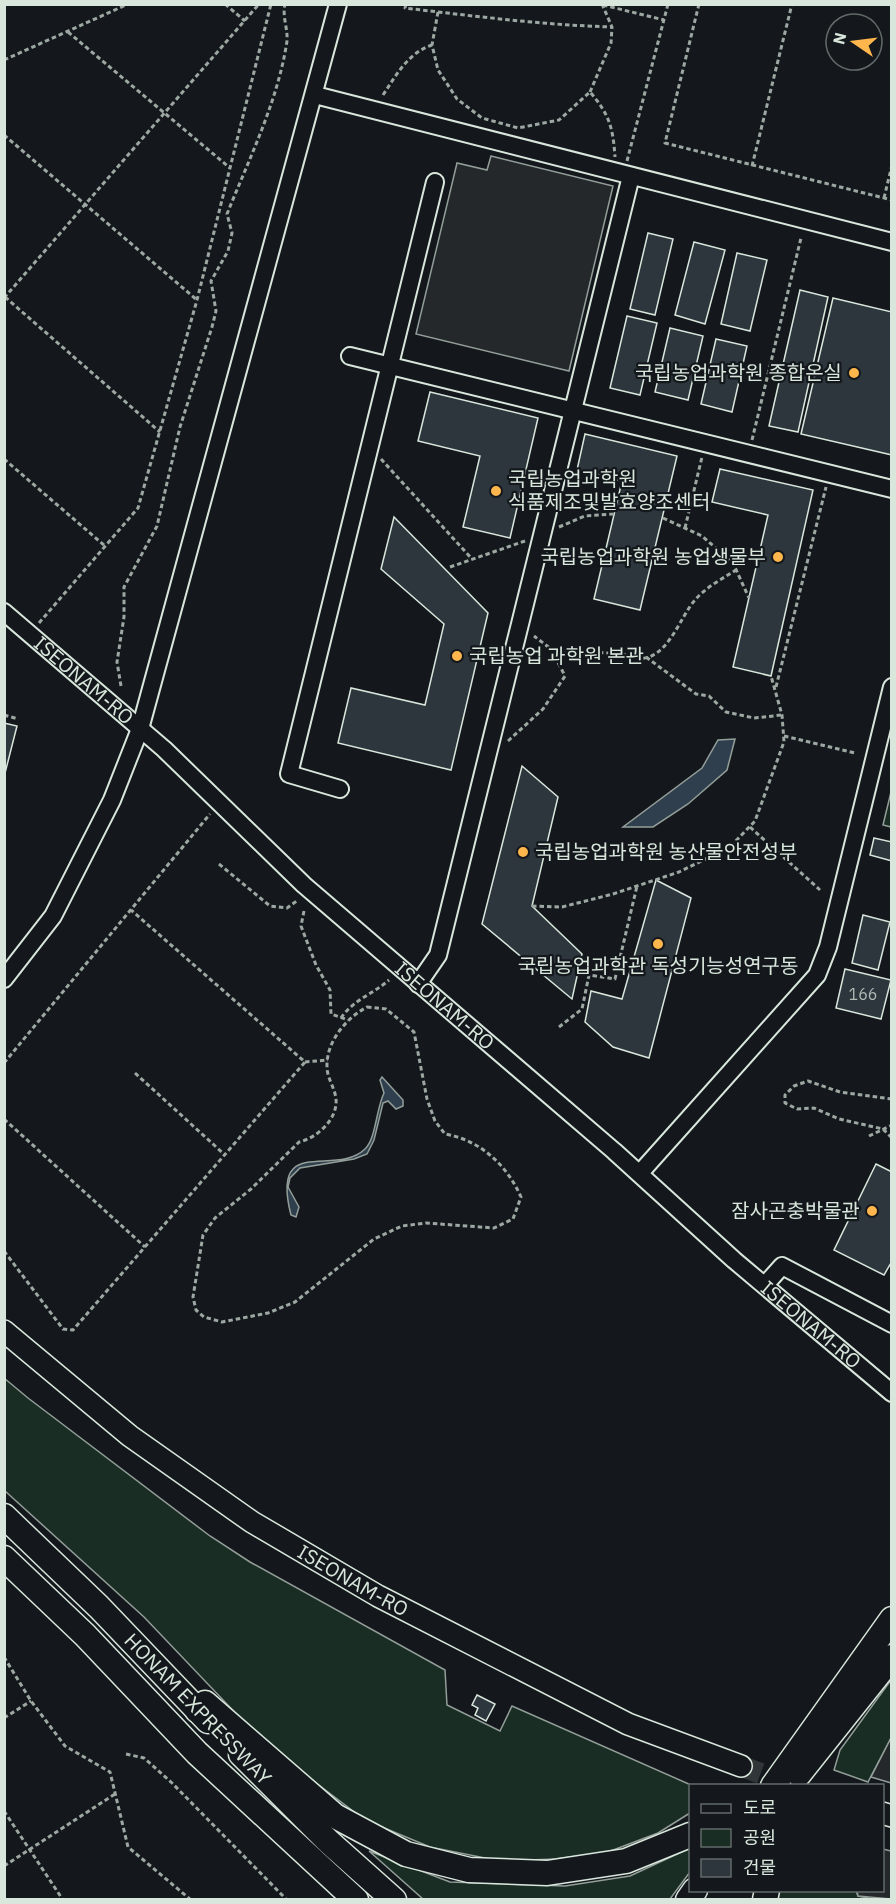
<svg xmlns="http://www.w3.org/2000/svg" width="896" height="1904" viewBox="0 0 896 1904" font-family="'IBM Plex Sans','Noto Sans KR',sans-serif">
<rect width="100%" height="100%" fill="#14181c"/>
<g fill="#1a2d24" stroke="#939e99" stroke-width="1.5">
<polygon points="891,792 891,827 883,825"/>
<polygon points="4,1378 28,1398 210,1536 250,1562 445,1670 447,1705 500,1731 512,1706 691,1785 690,1813 658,1833 608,1852 556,1859 500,1861 430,1847 365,1820 267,1746 144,1617 5,1491"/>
<polygon points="891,1680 891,1738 868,1782 834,1770 840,1750"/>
<polygon points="690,1848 690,1872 670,1899 423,1899 369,1851 450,1882 565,1886 630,1876"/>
<polygon points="776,1890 856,1891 858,1896 873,1899 774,1900"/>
</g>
<g fill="#24282b" stroke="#939e99" stroke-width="1.5">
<polygon points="491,156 613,186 569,371 416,334 457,163 487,170"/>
<polygon points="891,1738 891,1783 871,1777"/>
<polygon points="883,1849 891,1851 891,1899 858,1896 857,1891 882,1890"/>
</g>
<g fill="#2f3f4d" stroke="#939e99" stroke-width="1.5">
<polygon points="735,739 727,770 688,804 653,827 623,827 702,768 718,740"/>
<path d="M382,1077L403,1100V1106L396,1109L388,1101L383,1103L374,1140L367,1154L354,1159L300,1168L290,1178L288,1187L299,1207L296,1217L291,1215C270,1133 335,1178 365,1149C376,1139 376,1109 384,1093L380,1080Z"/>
</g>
<g fill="#2c363c" stroke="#d8e6dc" stroke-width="1.5">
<polygon points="648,233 673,239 655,315 630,309"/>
<polygon points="694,242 725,250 705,324 675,315"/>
<polygon points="737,253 767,260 750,331 721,324"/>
<polygon points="800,290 828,297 798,432 769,426"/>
<polygon points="833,298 892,312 892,455 801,434"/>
<polygon points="627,316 657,323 640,395 610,388"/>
<polygon points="670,328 703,336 688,400 655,392"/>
<polygon points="716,339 747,346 732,412 701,404"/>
<polygon points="430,392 538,418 510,538 463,527 480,456 418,441"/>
<polygon points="585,434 677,456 640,610 594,599 622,481 577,470"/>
<polygon points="720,469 813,490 771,676 733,667 768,515 712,502"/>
<polygon points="394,517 488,613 451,770 338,743 351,688 425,705 444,624 381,569"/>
<polygon points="4,723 17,726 4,777"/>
<polygon points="522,766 558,797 532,906 582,954 572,999 482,924"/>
<polygon points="874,838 892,842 892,861 870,855"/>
<polygon points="656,880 691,898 649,1058 613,1047 585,1022 591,991 622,999"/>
<polygon points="863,915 890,922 878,970 852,963"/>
<polygon points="845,969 891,980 881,1019 836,1008"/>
<polygon points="876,1164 892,1172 892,1261 884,1275 834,1250"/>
<polygon points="477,1695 495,1704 486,1721 475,1715 478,1708 472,1705"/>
</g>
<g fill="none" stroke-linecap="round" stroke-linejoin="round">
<polyline stroke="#313739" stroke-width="21" stroke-dasharray="21 10" stroke-linecap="butt" points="741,1766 794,1786"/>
<defs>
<g id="minor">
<polyline points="315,95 892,242"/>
<polyline points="350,356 892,489"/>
<path id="s1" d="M4,612L164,749L304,885L614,1151L734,1260L892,1393"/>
<polyline points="340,789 289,774 435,182"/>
<polyline points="4,979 53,916 112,800 140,729 338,4"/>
<polyline points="418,984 438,955 631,176"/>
<polyline points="640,1173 817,975 828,947 892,687"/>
<polyline points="765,1285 782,1266 892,1324"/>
</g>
<g id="major">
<path id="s2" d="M4,1331L130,1436L252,1522L378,1596L628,1724L741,1766"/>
<polyline points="882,1813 892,1816"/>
</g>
<g id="highway">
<polyline points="4,1516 99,1607 208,1721"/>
<polyline points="4,1558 85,1635 197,1753 356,1900"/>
<polyline points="197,1710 205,1703 335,1816 406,1854 469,1870 547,1873 626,1861 690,1835"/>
<polyline points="241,1754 329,1842 394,1900"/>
<polyline points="799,1774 892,1657"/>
<polyline points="773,1786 892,1619"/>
<polyline points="688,1900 695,1890"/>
<polyline points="765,1900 767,1890"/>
</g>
</defs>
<use href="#minor" stroke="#d8e6dc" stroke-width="20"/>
<use href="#major" stroke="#d8e6dc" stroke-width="24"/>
<use href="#highway" stroke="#d8e6dc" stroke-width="27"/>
<g stroke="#9da8a2" stroke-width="3" stroke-dasharray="4.5 3" stroke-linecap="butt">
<polyline points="225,4 245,21"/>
<path d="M406,4L405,8C473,16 543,25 612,27"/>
<polyline points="699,4 665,143 892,200"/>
<polyline points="603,5 664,20"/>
<path d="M438,12L432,45L438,70L457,99L482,118L518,128L559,120L590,92C609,114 613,127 615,157"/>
<polyline points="68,32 230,168"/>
<polyline points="4,60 128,4"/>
<polyline points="590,92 611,43 612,27 602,4"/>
<path d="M383,95C397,74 408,53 432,45"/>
<polyline points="4,135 197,300"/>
<polyline points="627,161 668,4"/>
<polyline points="752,166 792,4"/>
<polyline points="884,198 892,165"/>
<polyline points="5,297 160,432"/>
<polyline points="4,298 259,4"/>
<polyline points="752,440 801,238"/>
<polyline points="4,459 105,546"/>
<polyline points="381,459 472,559"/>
<polyline points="663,518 702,536 733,563 749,598"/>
<polyline points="559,527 585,516 614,514"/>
<polyline points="685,528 702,457"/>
<polyline points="450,567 525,541"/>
<polyline points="39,623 138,508 197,300 271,4"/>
<path d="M554,655C575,651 597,652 618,654C630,654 637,661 649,657C671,649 681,616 695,600C706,587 722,579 736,570"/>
<polyline points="646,657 696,694 709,696 726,712 754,718 782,715"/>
<path d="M121,686L117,662L124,617V587L157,526L180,427L212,327L216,311L211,281L228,251L232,233L227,214C249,159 278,101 287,41C288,28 282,17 285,4"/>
<polyline points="776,687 826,487"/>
<polyline points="4,715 18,719"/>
<polyline points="784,736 855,753"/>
<polyline points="508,741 543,709 565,676 551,649 534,636"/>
<polyline points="750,827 820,890"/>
<polyline points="219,864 270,906 287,908 298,900"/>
<polyline points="532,906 562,907 613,894 679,872 730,847 755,821 784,742 782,715 771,676"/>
<polyline points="304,911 301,926 316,965 330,990 331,1014 348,1020"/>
<path d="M367,1007L386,1009L414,1032L427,1099L435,1121L445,1134C480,1140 507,1165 521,1197L513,1219L494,1228L426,1223L402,1226L374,1239L295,1302L268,1313L222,1322L204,1317L196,1310L193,1297L203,1235L215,1218L251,1189L299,1142C317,1138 338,1119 336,1099C335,1088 327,1078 327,1067C326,1042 346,1018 367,1007Z"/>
<path d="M341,1018C353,1000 373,994 389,980"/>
<polyline points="559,1027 582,1009 589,975 615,979 637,886"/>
<polyline points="305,1062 328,1060"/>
<polyline points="4,1063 210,814"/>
<polyline points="135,1073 225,1155"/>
<polyline points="892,1099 840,1092 808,1081 794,1086 785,1095 785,1103 797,1109 814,1108 839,1119 883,1129 892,1138"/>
<polyline points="4,1119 145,1247"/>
<polyline points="869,1136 892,1125"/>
<polyline points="4,1251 63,1329 73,1330 305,1062 131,910"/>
<polyline points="4,1657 31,1701 65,1746 110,1772 128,1847 191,1900"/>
<polyline points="4,1718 31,1701"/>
<polyline points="126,1754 144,1758 172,1783 287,1900"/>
<polyline points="4,1811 63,1900"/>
<polyline points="4,1866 115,1794"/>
</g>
<use href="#minor" stroke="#14181c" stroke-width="16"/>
<use href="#major" stroke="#14181c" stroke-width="21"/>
<use href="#highway" stroke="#14181c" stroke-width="24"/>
</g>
<g fill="#ffb74d" stroke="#14181c" stroke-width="2">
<circle cx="854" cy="373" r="6"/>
<circle cx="496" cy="491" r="6"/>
<circle cx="778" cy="557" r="6"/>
<circle cx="457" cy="656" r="6"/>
<circle cx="523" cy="852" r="6"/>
<circle cx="658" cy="944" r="6"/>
<circle cx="872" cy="1211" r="6"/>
</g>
<g text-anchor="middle" stroke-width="4.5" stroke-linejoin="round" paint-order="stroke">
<g font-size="16" fill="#adbab4">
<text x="863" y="1000">166</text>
</g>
<g font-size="20" fill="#d8e6dc" stroke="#14181c" text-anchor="end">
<text x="842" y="380">국립농업과학원 종합온실</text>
<text x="508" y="486" text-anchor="start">국립농업과학원<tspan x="508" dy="23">식품제조및발효양조센터</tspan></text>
<text x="766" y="564">국립농업과학원 농업생물부</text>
<text x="469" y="663" text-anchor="start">국립농업 과학원 본관</text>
<text x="535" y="859" text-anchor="start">국립농업과학원 농산물안전성부</text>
<text x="658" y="973" text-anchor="middle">국립농업과학관 독성기능성연구동</text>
<text x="860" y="1218">잠사곤충박물관</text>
</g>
<g font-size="20" fill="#d8e6dc" stroke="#14181c">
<text dy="7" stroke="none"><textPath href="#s1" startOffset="105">ISEONAM-RO</textPath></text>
<text dy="7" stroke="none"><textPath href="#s1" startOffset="591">ISEONAM-RO</textPath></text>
<text dy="7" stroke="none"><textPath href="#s1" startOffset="1077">ISEONAM-RO</textPath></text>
<text dy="7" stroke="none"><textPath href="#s2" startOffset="430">ISEONAM-RO</textPath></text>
<text transform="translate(198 1709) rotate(46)" y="7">HONAM EXPRESSWAY</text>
</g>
</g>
<rect width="896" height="1904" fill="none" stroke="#d8e6dc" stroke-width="12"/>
<rect x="689" y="1784" width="195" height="108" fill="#14181c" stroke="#626a69" stroke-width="1.5"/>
<rect x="701" y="1804" width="30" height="9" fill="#14181c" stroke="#626a69" stroke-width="1.5"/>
<text x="743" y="1814" font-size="18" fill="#d8e6dc">도로</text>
<rect x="701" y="1829" width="30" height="18" fill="#1a2d24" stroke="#626a69" stroke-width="1.5"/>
<text x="743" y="1844" font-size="18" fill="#d8e6dc">공원</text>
<rect x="701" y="1859" width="30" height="18" fill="#2c363c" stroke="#626a69" stroke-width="1.5"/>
<text x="743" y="1874" font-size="18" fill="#d8e6dc">건물</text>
<g transform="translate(854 42) rotate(284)"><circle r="28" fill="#14181c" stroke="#626a69" stroke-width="1.5"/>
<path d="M0-4.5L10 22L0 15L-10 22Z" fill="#ffb74d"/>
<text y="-9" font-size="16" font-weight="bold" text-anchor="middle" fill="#d8e6dc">N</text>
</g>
</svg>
